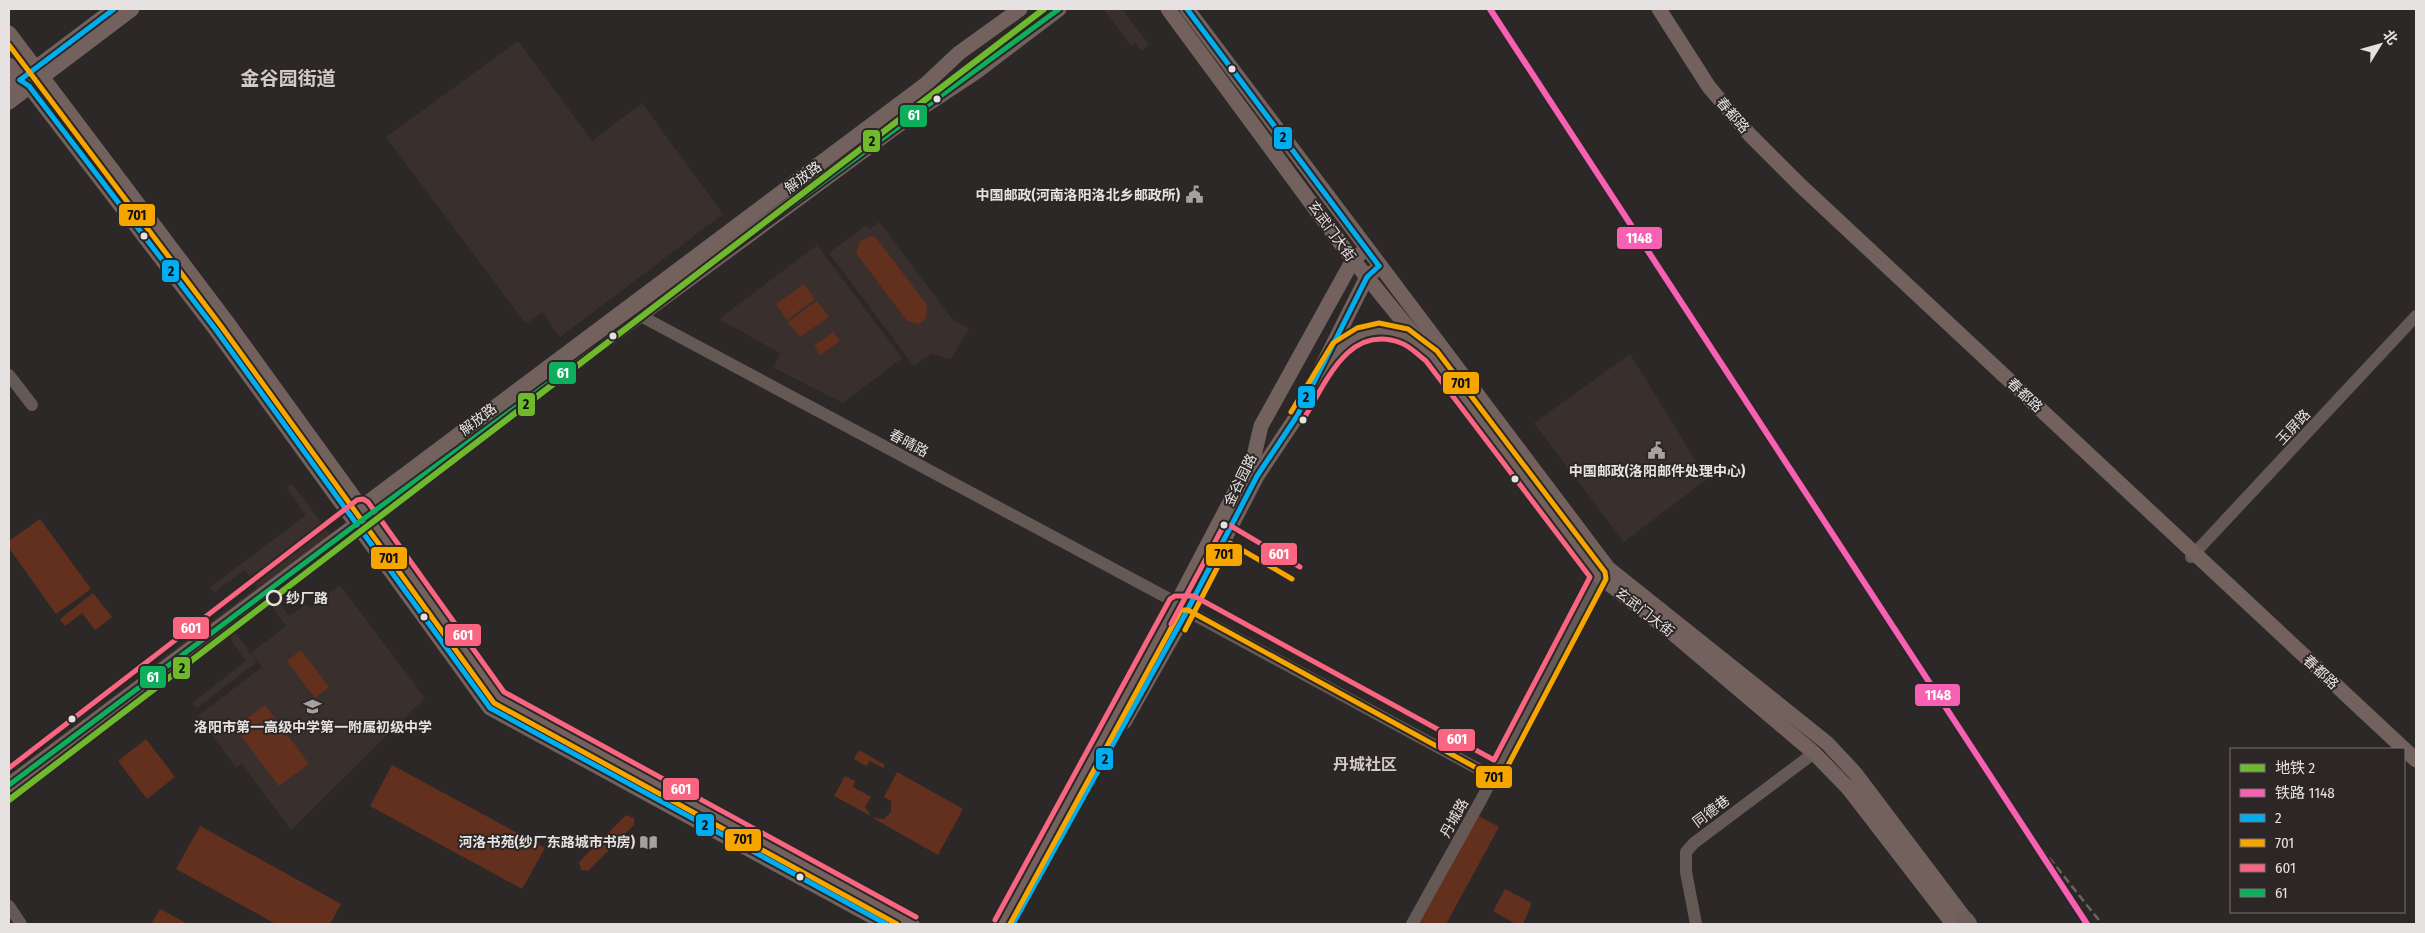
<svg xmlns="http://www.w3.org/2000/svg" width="2425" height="933" viewBox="0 0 2425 933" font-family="'Fira Sans Condensed','Noto Sans SC',sans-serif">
<rect width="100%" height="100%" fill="#2b2827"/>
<g fill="#392f2c">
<polygon points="1104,9 1122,9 1149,45 1141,51 1135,43 1131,46"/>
<polygon points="518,41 592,141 642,103 723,214 560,337 542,312 526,324 386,137"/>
<polygon points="879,222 952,319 969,329 951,359 931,354 914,366 829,253 866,225 870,229"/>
<polygon points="817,245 902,358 843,403 774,368 780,353 719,319"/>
<polygon points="1630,354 1707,479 1624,542 1534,423"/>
<polygon points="292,483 342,550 277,600 289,616 306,604 309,608 340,585 425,698 291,830 242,764 236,768 198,716 262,667 251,653 286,626 271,605 235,632 257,662 197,708 193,702 246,661 229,637 170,682 156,663 257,587 245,570 214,593 210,587 306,515 286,488"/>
</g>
<g fill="#64301e">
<polygon points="872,236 877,239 927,305 926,318 919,324 907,321 856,253 860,241"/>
<polygon points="804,284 815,299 787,320 776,304"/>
<polygon points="817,301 829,317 800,337 788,322"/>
<polygon points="833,332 840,341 820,355 814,346"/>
<polygon points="40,519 91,589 56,614 9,548 9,541"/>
<polygon points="93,593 112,617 95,630 82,613 65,626 60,619"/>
<polygon points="301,650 329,687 315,698 287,661"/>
<polygon points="265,705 309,764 279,786 234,727"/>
<polygon points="146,739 175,777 147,799 118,761"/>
<polygon points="859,750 885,765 883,768 870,761 866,766 854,759"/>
<polygon points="392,765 545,848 522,889 370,806"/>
<polygon points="897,772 963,809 938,855 873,818 884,819 891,812 891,801 884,797"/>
<polygon points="845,776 855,781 853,787 871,797 865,807 871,816 834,796"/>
<polygon points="626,815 634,818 634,825 588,871 581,870 579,862"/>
<polygon points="1477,815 1499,827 1446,924 1418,924"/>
<polygon points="200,826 341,904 330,924 276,924 176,869"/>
<polygon points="1505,889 1530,902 1531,905 1523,924 1516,924 1493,911"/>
<polygon points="160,909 188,924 151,924"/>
</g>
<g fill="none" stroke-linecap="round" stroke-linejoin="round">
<g stroke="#645955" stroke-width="12">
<polyline points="635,311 639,315 1177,603 1187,611 1493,777"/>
<polyline points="9,375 32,405"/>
<polyline points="2191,557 2416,316"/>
<polyline points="9,906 21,924"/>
<polyline points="1412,924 1481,800 1599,576 1606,569"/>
<polyline points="1696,924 1686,872 1686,852 1694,843 1814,753"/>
</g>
<g stroke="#72615c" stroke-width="15">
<polyline points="1168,9 1353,260 1431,356 1599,576 1670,631 1814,753 1848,788 1953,924"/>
<polyline points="1187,9 1608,568 1827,743 1855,773 1969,924"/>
<polyline points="1659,9 1709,87 1750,135 1800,185 2416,760"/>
<polyline points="9,33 227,322 499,698 912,924"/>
<polyline points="9,65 20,80 29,86 216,330 490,708 886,924"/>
<polyline points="9,88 114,9"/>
<polyline points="9,102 132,9"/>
<path d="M1332,359C1351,331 1389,322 1416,344"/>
<polyline points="355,512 926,84 959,53 1020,9"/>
<polyline points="1124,722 1187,611 1257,476 1297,416 1367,277 1373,272"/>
<polyline points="9,785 358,523 923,107 976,72 1059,9"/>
<polyline points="1002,924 1177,603 1254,456 1261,426 1353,260 1360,254"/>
</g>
<polyline stroke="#6d5e59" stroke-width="18" points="1965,920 1968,924"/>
<polyline stroke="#6b6461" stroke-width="2.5" stroke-dasharray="8 4" stroke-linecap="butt" points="2019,820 2102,924"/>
<defs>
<g id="bus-1">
<polyline points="1187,9 1379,266"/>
<polyline points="20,80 29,86 216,330 490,708 886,924"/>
<polyline points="20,80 114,9"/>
<polyline points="1013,924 1187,611 1257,476 1297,416 1367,277 1379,266"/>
</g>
<g id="bus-2">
<polyline points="9,45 221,326 494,703 897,924"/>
<polyline points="1185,630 1230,543 1292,579"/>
<polyline points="1010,924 1181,610 1188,610 1493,777 1499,777 1504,773 1606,579 1605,572 1437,351 1408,329 1379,323 1357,328 1333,343 1291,412"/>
</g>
<g id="bus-3">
<polyline points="1171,624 1224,525 1231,526 1300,567"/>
<polyline points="9,768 357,500 363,499 368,502 504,692 916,917"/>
<path d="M995,920L1170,599L1175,596H1194L1494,760L1590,577L1426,361C1418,355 1410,346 1401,343C1348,323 1326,383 1303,420"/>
</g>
<polyline id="bus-4" points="9,785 358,523 1059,9"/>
</defs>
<use href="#bus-1" stroke="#2c2726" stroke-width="9"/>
<use href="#bus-2" stroke="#2c2726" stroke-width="9"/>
<use href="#bus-3" stroke="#2c2726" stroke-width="9"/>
<use href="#bus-4" stroke="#2c2726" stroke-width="9"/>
<use href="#bus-1" stroke="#00aeef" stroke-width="5"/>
<use href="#bus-2" stroke="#f7a600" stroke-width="5"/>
<use href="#bus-3" stroke="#fa6682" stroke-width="5"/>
<use href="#bus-4" stroke="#0daf5c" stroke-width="5"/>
<defs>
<polyline id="rail-1" points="1490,9 2087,924"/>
</defs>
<use href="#rail-1" stroke="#2c2726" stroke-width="10"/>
<use href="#rail-1" stroke="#f860b3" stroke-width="6"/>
<defs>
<polyline id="metro-1" points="9,800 1044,9"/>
</defs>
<use href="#metro-1" stroke="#2c2726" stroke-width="10"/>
<use href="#metro-1" stroke="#6fba2c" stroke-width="6"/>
</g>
<defs>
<symbol id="civic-bare" viewBox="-9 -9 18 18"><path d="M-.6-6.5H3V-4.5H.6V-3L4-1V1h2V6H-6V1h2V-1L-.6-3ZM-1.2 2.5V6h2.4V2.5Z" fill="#a4a1a0" stroke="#2c2726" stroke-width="2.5" paint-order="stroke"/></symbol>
<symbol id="school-bare" viewBox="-9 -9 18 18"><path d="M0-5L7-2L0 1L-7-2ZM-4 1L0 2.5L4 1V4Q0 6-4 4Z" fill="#a4a1a0" stroke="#2c2726" stroke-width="2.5" paint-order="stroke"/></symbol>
<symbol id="library-bare" viewBox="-9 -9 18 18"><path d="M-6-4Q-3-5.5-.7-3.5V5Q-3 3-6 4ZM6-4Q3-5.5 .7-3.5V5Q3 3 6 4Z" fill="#a4a1a0" stroke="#2c2726" stroke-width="2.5" paint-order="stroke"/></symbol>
</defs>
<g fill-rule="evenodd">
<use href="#civic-bare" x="1182" y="182" width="25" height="25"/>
<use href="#civic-bare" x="1644" y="438" width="25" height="25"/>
<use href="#school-bare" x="300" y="694" width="25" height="25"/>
<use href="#library-bare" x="636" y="830" width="25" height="25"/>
</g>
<g fill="#e5e2e1" stroke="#2c2726" stroke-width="2">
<circle cx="1232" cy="69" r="4.5"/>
<circle cx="937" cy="99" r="4.5"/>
<circle cx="144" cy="236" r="4.5"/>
<circle cx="613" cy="336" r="4.5"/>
<circle cx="1303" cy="420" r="4.5"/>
<circle cx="1515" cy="479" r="4.5"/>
<circle cx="1224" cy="525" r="4.5"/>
<circle cx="424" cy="617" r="4.5"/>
<circle cx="72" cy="719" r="4.5"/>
<circle cx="800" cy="877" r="4.5"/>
</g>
<circle fill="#2c2726" stroke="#e5e2e1" stroke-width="2.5" cx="274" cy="598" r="7"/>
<g text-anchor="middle" stroke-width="4" stroke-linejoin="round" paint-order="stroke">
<g font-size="14" fill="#e5e2e1" stroke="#2c2726">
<text transform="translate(1733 115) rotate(49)" y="5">春都路</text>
<text transform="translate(803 177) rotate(-37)" y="5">解放路</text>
<text transform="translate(1332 231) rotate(54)" y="5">玄武门大街</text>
<text transform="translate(2025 395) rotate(43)" y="5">春都路</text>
<text transform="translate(478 419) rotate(-37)" y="5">解放路</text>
<text transform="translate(2293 427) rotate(-47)" y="5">玉屏路</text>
<text transform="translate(909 443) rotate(28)" y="5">春晴路</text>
<text transform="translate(1240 480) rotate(-64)" y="5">金谷园路</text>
<text transform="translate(1645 612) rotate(38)" y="5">玄武门大街</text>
<text transform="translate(2321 672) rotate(43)" y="5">春都路</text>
<text transform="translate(1711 811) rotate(-37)" y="5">同德巷</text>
<text transform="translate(1454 818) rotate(-61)" y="5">丹城路</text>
</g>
<g font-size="14" font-weight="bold" fill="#e5e2e1" stroke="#2c2726" text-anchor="end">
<text x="1180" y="200">中国邮政(河南洛阳洛北乡邮政所)</text>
<text x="1657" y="476" text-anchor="middle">中国邮政(洛阳邮件处理中心)</text>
<text x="313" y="732" text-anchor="middle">洛阳市第一高级中学第一附属初级中学</text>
<text x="635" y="847">河洛书苑(纱厂东路城市书房)</text>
</g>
<g font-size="14" font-weight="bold" fill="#e5e2e1" stroke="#2c2726" text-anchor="start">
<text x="286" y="603">纱厂路</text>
</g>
<g font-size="16" font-weight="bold" fill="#d0cac8" stroke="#2c2726">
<text x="1365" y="770">丹城社区</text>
</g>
<g font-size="19" font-weight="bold" fill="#d0cac8" stroke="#2c2726">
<text x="288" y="85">金谷园街道</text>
</g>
</g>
<g stroke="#2c2726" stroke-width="2">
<rect x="899" y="104" width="29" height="24" rx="5" fill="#0daf5c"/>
<rect x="1273" y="126" width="20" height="24" rx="5" fill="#00aeef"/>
<rect x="862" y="129" width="19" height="24" rx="5" fill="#6fba2c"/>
<rect x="118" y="203" width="38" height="24" rx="5" fill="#f7a600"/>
<rect x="1616" y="226" width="47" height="24" rx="5" fill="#f860b3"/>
<rect x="161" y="259" width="19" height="24" rx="5" fill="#00aeef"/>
<rect x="548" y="361" width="29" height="24" rx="5" fill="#0daf5c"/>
<rect x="1442" y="371" width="38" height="24" rx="5" fill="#f7a600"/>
<rect x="1297" y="385" width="19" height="24" rx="5" fill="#00aeef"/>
<rect x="517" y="392" width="19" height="25" rx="5" fill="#6fba2c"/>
<rect x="1260" y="542" width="38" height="24" rx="5" fill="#fa6682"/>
<rect x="1205" y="543" width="38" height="24" rx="5" fill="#f7a600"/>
<rect x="370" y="546" width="38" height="24" rx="5" fill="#f7a600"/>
<rect x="172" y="616" width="38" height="24" rx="5" fill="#fa6682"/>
<rect x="444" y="623" width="38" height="24" rx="5" fill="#fa6682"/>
<rect x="172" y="656" width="19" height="24" rx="5" fill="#6fba2c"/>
<rect x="139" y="665" width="28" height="24" rx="5" fill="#0daf5c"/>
<rect x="1914" y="683" width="47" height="24" rx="5" fill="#f860b3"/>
<rect x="1437" y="728" width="39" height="24" rx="5" fill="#fa6682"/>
<rect x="1095" y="747" width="19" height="24" rx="5" fill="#00aeef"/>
<rect x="1475" y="765" width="38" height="24" rx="5" fill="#f7a600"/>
<rect x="662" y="777" width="38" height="24" rx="5" fill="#fa6682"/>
<rect x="695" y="813" width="20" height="24" rx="5" fill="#00aeef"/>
<rect x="724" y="828" width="38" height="24" rx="5" fill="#f7a600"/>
</g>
<g font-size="14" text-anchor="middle" font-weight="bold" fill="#fff">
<text x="914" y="120">61</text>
<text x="1639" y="243">1148</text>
<text x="563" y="378">61</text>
<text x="1279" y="559">601</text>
<text x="191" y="633">601</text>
<text x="463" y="640">601</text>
<text x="153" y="682">61</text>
<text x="1938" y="700">1148</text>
<text x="1457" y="744">601</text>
<text x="681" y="794">601</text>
</g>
<g font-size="14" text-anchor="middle" font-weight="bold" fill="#111">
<text x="1283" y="142">2</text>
<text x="872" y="146">2</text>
<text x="137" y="220">701</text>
<text x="171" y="276">2</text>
<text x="1461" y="388">701</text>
<text x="1306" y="402">2</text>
<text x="526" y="409">2</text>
<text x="1224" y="559">701</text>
<text x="389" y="563">701</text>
<text x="182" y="673">2</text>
<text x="1105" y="764">2</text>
<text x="1494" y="782">701</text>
<text x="705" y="830">2</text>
<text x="743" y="844">701</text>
</g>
<rect width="2425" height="933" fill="none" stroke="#e5e2e1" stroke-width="20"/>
<rect x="2230" y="748" width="175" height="165" fill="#2c2726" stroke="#767271"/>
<rect x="2240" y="764" width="25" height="8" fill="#6fba2c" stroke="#767271"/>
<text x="2275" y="773" font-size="15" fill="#e5e2e1">地铁 2</text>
<rect x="2240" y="789" width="25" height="8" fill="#f860b3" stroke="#767271"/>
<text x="2275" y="798" font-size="15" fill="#e5e2e1">铁路 1148</text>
<rect x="2240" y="814" width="25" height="8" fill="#00aeef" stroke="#767271"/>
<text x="2275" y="823" font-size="15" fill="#e5e2e1">2</text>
<rect x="2240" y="839" width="25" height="8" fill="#f7a600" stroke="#767271"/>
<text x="2275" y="848" font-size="15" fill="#e5e2e1">701</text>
<rect x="2240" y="864" width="25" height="8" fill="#fa6682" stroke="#767271"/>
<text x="2275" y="873" font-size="15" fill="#e5e2e1">601</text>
<rect x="2240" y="889" width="25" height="8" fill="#0daf5c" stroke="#767271"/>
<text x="2275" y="898" font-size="15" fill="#e5e2e1">61</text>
<g transform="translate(2380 45) rotate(53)" stroke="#2c2726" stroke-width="4" paint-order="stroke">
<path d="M0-4L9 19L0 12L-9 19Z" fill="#e5e2e1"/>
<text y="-8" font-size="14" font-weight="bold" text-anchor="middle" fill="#e5e2e1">北</text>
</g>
</svg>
